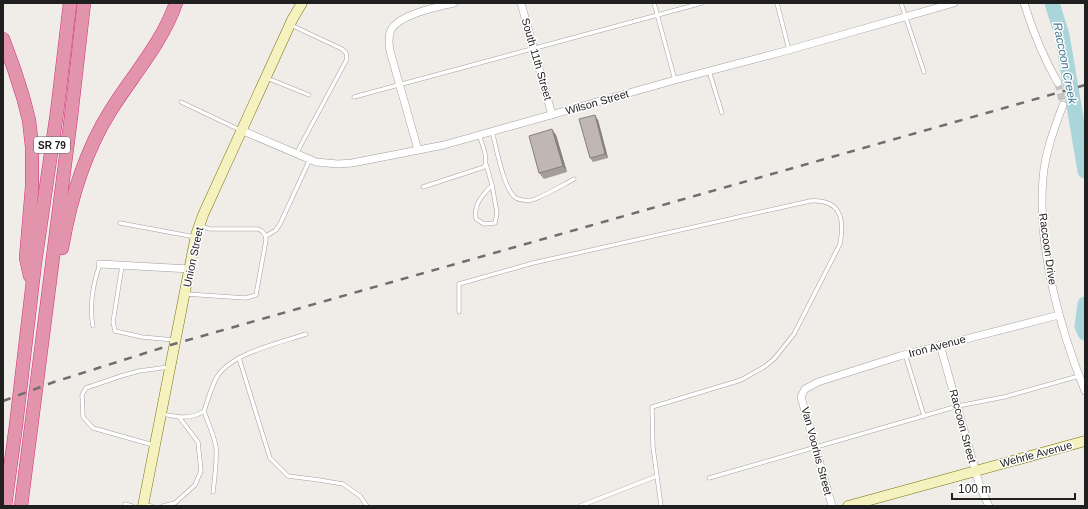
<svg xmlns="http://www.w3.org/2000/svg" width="1088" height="509" viewBox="0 0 1088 509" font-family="Arial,sans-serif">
<rect width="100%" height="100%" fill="#f0ece7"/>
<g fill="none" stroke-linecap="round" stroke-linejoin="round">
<g stroke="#aad6db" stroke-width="15">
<polyline points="1052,3 1062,35 1085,171"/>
<polyline points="1085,304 1082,326 1085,333"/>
</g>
<polyline stroke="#c6c3bf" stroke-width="7" stroke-dasharray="7 3.5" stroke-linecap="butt" points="1058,83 1063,105"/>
<defs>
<g id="lane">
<polyline points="654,3 675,80"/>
<polyline points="777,3 789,50"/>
<polyline points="901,3 924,72"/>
<polyline points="291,25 342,49 346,53 347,59 296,154"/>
<polyline points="709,71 722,113"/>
<polyline points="267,78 309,95"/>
<polyline points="354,97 702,3"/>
<polyline points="181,102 240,130"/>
<path d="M492,131C496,146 504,191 516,198C521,201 530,201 535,199C548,194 561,186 574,179"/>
<polyline points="486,164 492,185"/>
<path d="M492,185L497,213L495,223L484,224L476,219C473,204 483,195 492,185Z"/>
<path d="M423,187L484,167C489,159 482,144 479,135"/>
<polyline points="120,223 195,237"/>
<polyline points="266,236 276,230 280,224 310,159"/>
<polyline points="122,266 113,322 115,331 142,337 174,340"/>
<path d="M186,294L246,298L256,295L266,240C266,234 263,231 258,229H210L200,226"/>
<path d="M459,312V284L533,263L810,201C840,199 845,218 840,244L794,334L774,359L764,367L741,380L652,407L653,447L661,506"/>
<path d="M93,326C89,307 93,283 100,264"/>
<polyline points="905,354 924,416"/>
<polyline points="239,358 270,458 288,476 319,480 343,484 360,496 367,506"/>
<path d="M162,414C177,417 191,420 204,411"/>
<polyline points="153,445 93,428 83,417 82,395 86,388 121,376 139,371 169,367"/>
<polyline points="709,478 958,406 1004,397 1079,376"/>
<path d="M213,492C215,477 217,462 216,447C214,435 208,423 204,411C208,400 211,387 217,377C231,353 280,343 306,334"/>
<polyline points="144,505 151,506"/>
<polyline points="125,506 125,504 132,506"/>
<polyline points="163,506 175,503 195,485 201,471 198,442 179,417"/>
<polyline points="580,506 657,476"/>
</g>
<g id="street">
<polyline points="521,3 552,115"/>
<path d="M1024,3C1033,32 1043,57 1058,83"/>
<path d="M1063,105C1054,129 1045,153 1043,178C1037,247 1060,329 1085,391"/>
<polyline points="241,130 316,162 338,164 352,163 444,145 675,80 789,50 954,3"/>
<path d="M418,150L390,51C389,45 388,36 391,30C399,14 438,7 454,3"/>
<polyline points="100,264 190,269"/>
<polyline points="940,345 980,487 989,506"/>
<polyline points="832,506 801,397 805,389 818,382 900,356 1059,315"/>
</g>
<g id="secondary">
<polyline points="143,506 196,235 203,215 292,20 302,3"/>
<polyline points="848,506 1085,441"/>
</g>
<g id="highway">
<polyline points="3,39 14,69 23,97 29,120 32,147 32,187 26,258 30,276"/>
<path d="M62,248C70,201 85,151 111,110C133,75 162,43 176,3"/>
<polyline points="5,506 16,425 35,263 57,112 70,3"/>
<polyline points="21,506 71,117 84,3"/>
</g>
</defs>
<use href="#lane" stroke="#a1a1a1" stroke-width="4.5"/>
<use href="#street" stroke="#a1a1a1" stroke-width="8"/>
<use href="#secondary" stroke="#72700c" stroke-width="11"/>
<use href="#highway" stroke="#d1317d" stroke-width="14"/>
<use href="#lane" stroke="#fff" stroke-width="3.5"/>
<use href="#street" stroke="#fff" stroke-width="7"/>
<use href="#secondary" stroke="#f6f2bf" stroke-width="10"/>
<use href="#highway" stroke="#e294ad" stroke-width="13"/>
<polyline stroke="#6e6e6e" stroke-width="2.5" stroke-dasharray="8 8" stroke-linecap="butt" points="3,401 54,382 174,344 1085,85"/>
</g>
<g fill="#a59d9a">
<polygon points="598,120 608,158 593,162 590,158"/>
<polygon points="556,135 567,172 544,179 539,173"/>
</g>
<g fill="#86807d">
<polygon points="595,115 598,120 608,158 605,154"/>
<polygon points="552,129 556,135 567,172 563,166"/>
</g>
<g fill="#c0b7b3" stroke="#86807d">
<polygon points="595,115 605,154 590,158 579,119"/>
<polygon points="552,129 563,166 539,173 529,136"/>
</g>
<g text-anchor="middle" stroke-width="3" stroke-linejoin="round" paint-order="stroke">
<rect fill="#fff" stroke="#636363" stroke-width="1" x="34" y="137" width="36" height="16" rx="3"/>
<g font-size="10" font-weight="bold" fill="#202020">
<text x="52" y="149">SR 79</text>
</g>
<g font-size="11" fill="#202020" stroke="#fff">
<text transform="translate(537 59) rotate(74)" y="4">South 11th Street</text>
<text transform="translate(597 102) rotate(-16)" y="4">Wilson Street</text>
<text transform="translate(1048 249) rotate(82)" y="4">Raccoon Drive</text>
<text transform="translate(193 257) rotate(-78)" y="4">Union Street</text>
<text transform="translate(937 346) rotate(-15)" y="4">Iron Avenue</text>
<text transform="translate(963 426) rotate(75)" y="4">Raccoon Street</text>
<text transform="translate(817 451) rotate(75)" y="4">Van Voorhis Street</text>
<text transform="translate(1036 454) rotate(-15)" y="4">Wehrle Avenue</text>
</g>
<g font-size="12" font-style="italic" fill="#477894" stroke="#fff">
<text transform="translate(1065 63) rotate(79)" y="4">Raccoon Creek</text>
</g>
</g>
<rect width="1088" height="509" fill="none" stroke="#202020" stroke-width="8"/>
<path d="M952 493v6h123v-6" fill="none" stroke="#202020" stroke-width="2"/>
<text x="958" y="493" font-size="12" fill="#202020" stroke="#ffffff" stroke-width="3" paint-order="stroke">100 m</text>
</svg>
